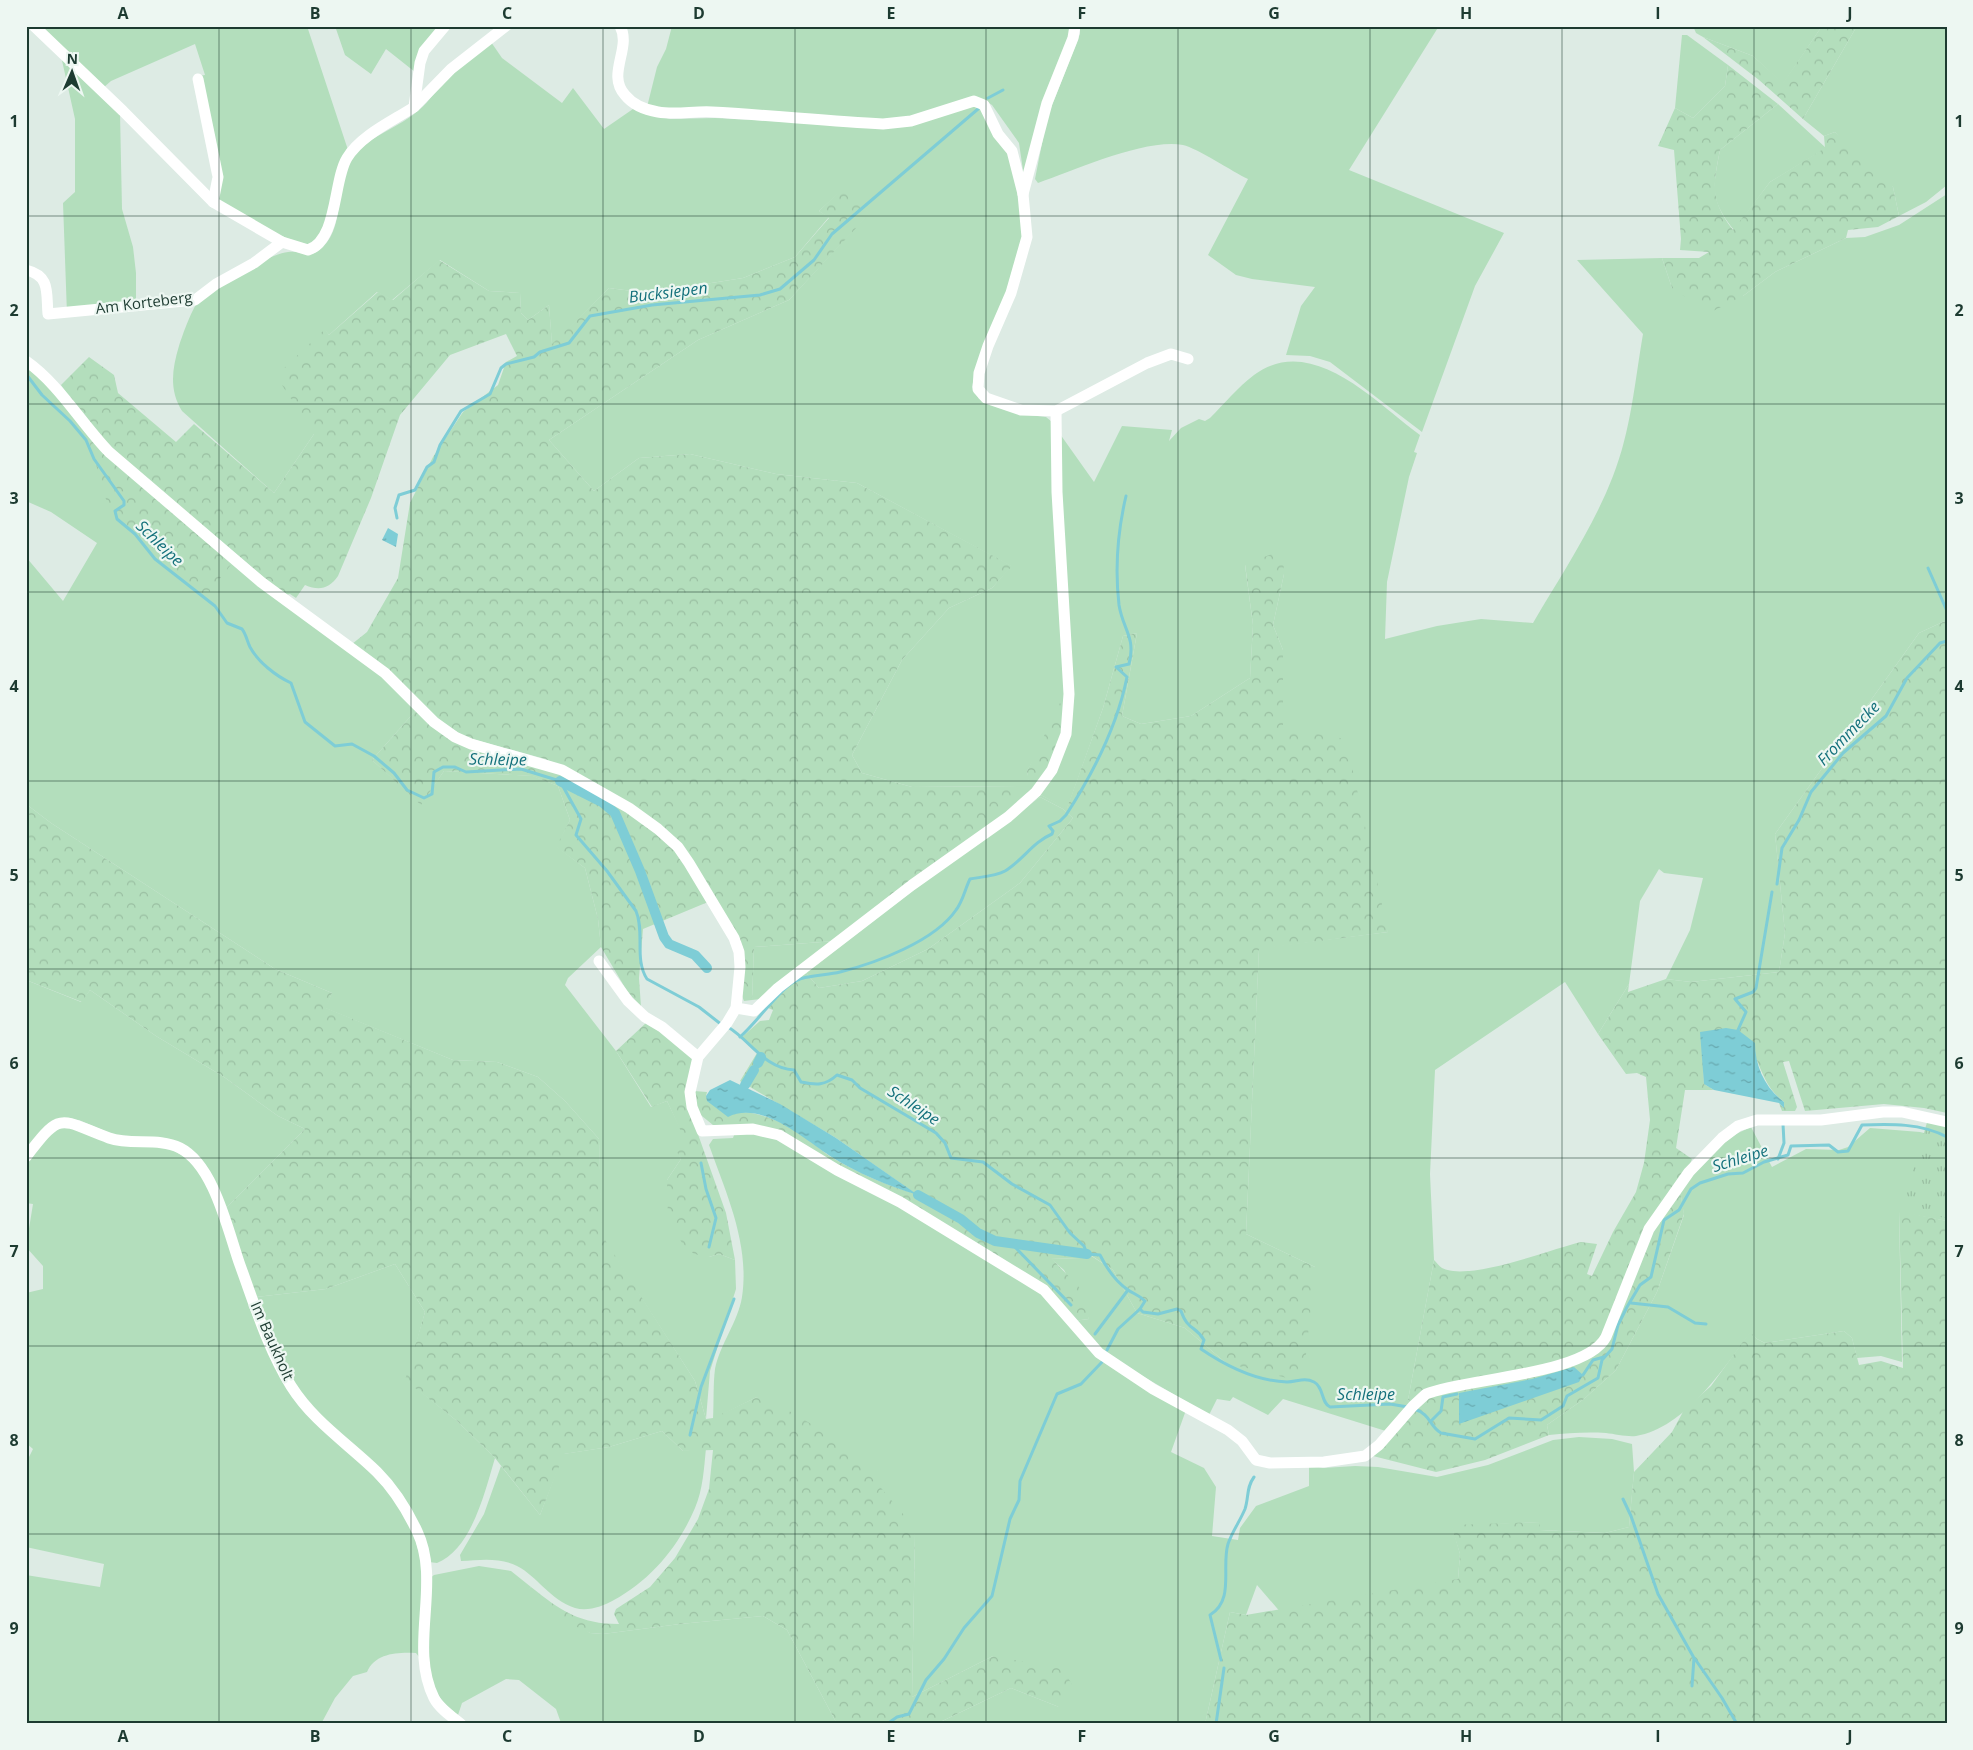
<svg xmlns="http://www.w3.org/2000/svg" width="1973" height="1750" viewBox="0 0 1973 1750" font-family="'Open Sans',sans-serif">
<defs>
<pattern id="forest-crowns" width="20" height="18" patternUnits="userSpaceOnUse" patternTransform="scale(1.25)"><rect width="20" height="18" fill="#b3debc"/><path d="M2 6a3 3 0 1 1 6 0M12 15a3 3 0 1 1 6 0" fill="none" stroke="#9abfa2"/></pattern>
<pattern id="park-tufts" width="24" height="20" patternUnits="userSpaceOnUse" patternTransform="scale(1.25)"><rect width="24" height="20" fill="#b3debc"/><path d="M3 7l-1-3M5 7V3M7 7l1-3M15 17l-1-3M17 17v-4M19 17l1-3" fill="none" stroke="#9abfa2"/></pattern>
<pattern id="water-ripples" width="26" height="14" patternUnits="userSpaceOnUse" patternTransform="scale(1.25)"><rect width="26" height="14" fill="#7ecdd6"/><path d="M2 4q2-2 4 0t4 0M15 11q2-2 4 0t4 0" fill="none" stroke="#67a8ae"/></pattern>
</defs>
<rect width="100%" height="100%" fill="#ddebe4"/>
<g fill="#b3debc">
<polygon points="38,26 307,26 348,150 323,231 310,245 297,245 216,201 199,76 205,75 195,44 111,81 103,88"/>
<polygon points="335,26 441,26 415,72 386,49 371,74 345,55"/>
<polygon points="672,26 1073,26 1024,177 1019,143 992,105 984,100 908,117 881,120 647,107 657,67 666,49"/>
<path d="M1080,26H1439L1349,170L1504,233L1475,286L1422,432L1330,362L1310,356L1286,355L1301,306L1315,287L1252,279L1236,275L1208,255L1248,179C1233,172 1197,148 1183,145C1146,138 1075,170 1038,183L1035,179L1047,118L1080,34Z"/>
<polygon points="1693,26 1822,26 1783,84 1753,56 1703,37 1696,33"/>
<polygon points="1857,26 1947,26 1947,185 1926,202 1899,216 1893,187 1835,132 1824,136 1803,119"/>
<polygon points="1682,35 1687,35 1728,65 1725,86 1693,118 1675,108"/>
<path d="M491,42L502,58L562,103L573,88L604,129L633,109L670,119L715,118L891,127L971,106L979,107L1011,156L1025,236L1008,292L975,373L972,387L979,399L1019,414L1046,417L1052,422L1068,699L1027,771L1030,786L912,787L862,773L852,755L902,660L949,608L992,588L1011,566L857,483L776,474L690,454L639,458L594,491L549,440L698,340L789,300L869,213L841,191L819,211L829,217L795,257L743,278L648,293L609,288L552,345L549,305L528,320L521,313L520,293L489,291L440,260L392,300L377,292L329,335L325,330L314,434L274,493L182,411C169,390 172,369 179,346C183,334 192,307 201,298C216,285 269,254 288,252C302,250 310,260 323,247C347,223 333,180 354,155C371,135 400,127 419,110C430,101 437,88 447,79C461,66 476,54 491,42Z"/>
<polygon points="61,56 120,113 122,209 133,247 136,273 136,304 67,314 63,203 75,192 75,119"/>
<path d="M1778,104L1826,148L1770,182L1734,230C1709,199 1713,187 1720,150Z"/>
<path d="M1947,194V620L1919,633L1775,834L1785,933L1779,972L1691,982L1666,979L1690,930L1703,878L1664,873L1659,869L1640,901L1629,984L1598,1034L1565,982L1435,1070L1430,1174L1434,1260L1408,1400L1413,1402L1389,1432L1283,1399L1268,1415L1233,1397L1230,1401L1217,1399L1209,1415L1100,1351L1073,1321L1089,1319L1064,1270L1050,1258L1079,1259V1248L1113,1270L1137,1313L1185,1328L1226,1363L1315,1267L1246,1234L1259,948L1388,932L1283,728V650L1273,625L1284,574L1245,565L1253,625L1250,678L1191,716L1141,724L1122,716L1137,633L1123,636L1103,708L1067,809L1037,793L1069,735L1060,434L1094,482L1122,426L1172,430L1169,441L1181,428L1199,419L1205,421L1210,418C1224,404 1238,387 1254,375C1312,332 1376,403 1420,435L1414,452L1417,453L1409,477L1387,582L1385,639L1437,626L1481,619L1533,623C1561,575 1593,528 1613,476C1631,431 1635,380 1643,334L1577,260L1662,258L1672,288L1743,296L1775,272L1846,238L1865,237L1899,225Z"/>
<polygon points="26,365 234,561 383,675 417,709 372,760 421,804 444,771 533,776 558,786 570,820 557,847 585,868 598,919 601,947 568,978 565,985 616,1051 651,1107 667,1101 686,1140 678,1152 681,1159 667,1180 709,1257 719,1254 735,1260 736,1289 710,1371 706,1419 695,1381 601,1235 599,1139 565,1101 538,1077 497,1062 453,1060 325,1008 332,993 275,969 51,823 26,804 26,557 63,601 97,543 51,512 26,501"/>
<polygon points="1040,797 1063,809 1073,818 1020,883 928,949 862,981 819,988 806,973 915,889"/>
<polygon points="835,941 761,999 752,1000 754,947"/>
<polygon points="26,980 81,1002 90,990 156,1036 224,1077 278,1116 305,1129 228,1206 224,1207 192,1152 119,1137 79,1120 65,1119 26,1151"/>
<path d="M65,1126L169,1148L187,1158L205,1180L292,1393L392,1495L414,1534L421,1561L422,1661L416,1653C398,1652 375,1653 367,1672L353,1676L335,1698L321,1724H26V1575L100,1587L104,1564L26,1547V1463L33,1449L26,1443V1293L43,1289V1266L26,1247L33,1204L26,1203V1163L49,1132Z"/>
<path d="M1751,1127L1772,1167L1806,1149L1839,1150L1848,1147L1870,1128L1920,1132L1947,1139V1221L1899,1212L1902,1362L1881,1356L1857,1358L1852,1338L1844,1331L1765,1343L1757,1339L1750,1333C1723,1369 1685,1428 1636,1436C1627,1437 1615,1434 1606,1433C1586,1432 1568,1433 1549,1435L1547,1425L1584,1399L1616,1370L1657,1292L1684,1215L1680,1190L1702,1160L1736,1134Z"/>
<path d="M735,1132L778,1137L899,1205L1043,1292L1098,1355L1186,1410L1171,1452L1204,1468L1216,1487L1212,1536L1238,1540L1240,1528L1256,1506L1309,1486V1465L1323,1468L1355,1466L1378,1467L1437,1477L1488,1465L1553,1440L1579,1437L1612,1439L1632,1444L1634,1472L1629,1527L1605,1533L1540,1530V1522L1452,1526L1460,1554L1458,1579L1294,1628L1257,1585L1246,1615L1230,1612L1205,1724H936L1011,1688L1059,1707L993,1656L912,1697L915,1535L757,1397L713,1419C714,1402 713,1385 715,1369C720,1344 738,1322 742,1297C750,1244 726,1193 709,1145L713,1139L733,1138Z"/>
<path d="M395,1264L425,1312L406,1380L457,1421L495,1458C485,1491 472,1549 437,1563L429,1562L412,1513L316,1412L292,1380L274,1346L256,1297L326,1289Z"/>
<path d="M662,1431L683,1451L706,1448C704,1468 703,1489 695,1508C679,1546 651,1580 614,1600C603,1606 588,1612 575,1608C550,1600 537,1576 517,1566C499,1557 480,1560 461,1561L460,1555L484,1514L501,1466L540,1515L563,1454L609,1447Z"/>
<path d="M479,1566L511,1571L531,1587L528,1591L590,1633L603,1634L680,1624L763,1616L787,1630L837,1724L561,1723L556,1709L519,1680L506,1679L462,1703L458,1715C450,1709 442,1702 437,1693C423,1669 428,1607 429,1579L434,1575Z"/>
</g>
<g fill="url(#forest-crowns)" fill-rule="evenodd">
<polygon points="1822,26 1857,26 1803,119 1759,80 1703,37 1753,56 1783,83"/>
<path d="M1728,65L1778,104L1720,150C1713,185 1710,200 1733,230L1770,182L1825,148L1824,136L1835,132L1884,172L1893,187L1899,216L1878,227L1848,230L1846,238L1775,272L1743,296L1709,313L1672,288L1662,258H1699L1709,252L1680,250L1681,239L1674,150L1658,146L1675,108L1693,118L1725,86Z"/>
<path d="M841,190L870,213L789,300L698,340L549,440L594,491L639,458L690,454L776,474L857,483L1012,566L992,588L949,608L902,660L852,755L862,773L912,787L1029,786L1027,771L1060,703L1068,699L1065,733L1037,793L1067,808L1103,708L1123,636L1137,633L1122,716L1141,724L1191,716L1250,678L1253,625L1245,564L1283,550L1284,574L1273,625L1283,650V728L1346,739L1388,932L1259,949L1246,1234L1315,1267L1304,1374L1291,1379L1226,1363L1185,1328L1137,1313L1113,1270L1080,1248V1259L1051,1258L1079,1287L1089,1319L1073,1321L1044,1287L780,1133L713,1125L697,1112L694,1091L707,1092L706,1096L735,1113C754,1109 784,1123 800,1133C811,1140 820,1150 831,1157C858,1173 886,1185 916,1194L836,1138L740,1081L757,1053L742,1037L760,1021L769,1020L773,1010L768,1008V1002L835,941L754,947L752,1000L744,1001L742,996L743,954L680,845L572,771L545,759L465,737L443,723L352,644L367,632L398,578L410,503L433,457L463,412L498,385L506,362L517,356L506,334L450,355L400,415L371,498L338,576C329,589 319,591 305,585L296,598L290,594L285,595L139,473L90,428L61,385L89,357L114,375L118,393L176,442L194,424L274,493L314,434L276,376L325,329L329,335L378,292L393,300L439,260L489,291L520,293L521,313L528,320L549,305L552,344L609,288L648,293L743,278L795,257L829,218L819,211ZM1040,797L1063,809L1073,818L1020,883L928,949L862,981L819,988L806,973L915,889Z"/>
<polygon points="87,433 234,561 206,596 113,524"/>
<path d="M1947,620V1113L1924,1108L1884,1104L1805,1111L1789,1061L1783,1062L1797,1107L1795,1111H1782L1779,1103L1783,1107L1784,1102C1767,1089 1763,1074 1755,1056C1751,1047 1743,1038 1738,1030H1714L1703,1062L1704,1084L1714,1090H1685L1676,1148L1692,1159L1687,1172L1647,1229L1614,1309L1595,1348L1564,1361L1413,1402L1408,1400L1434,1260C1436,1262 1439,1266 1442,1268C1468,1282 1551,1249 1581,1242L1597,1244L1587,1274L1592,1276L1613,1232L1636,1192L1644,1163L1650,1120L1646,1077L1637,1073L1626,1074L1598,1034L1629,984L1628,992L1666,979L1691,982L1779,972L1785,933L1775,834L1919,633Z"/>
<polygon points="417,709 438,731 550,769 629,811 676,850 708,902 643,929 639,978 641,1007 627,991 601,947 598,919 585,868 556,847 570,820 558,786 532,776 444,771 421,805 372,760"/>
<path d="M26,804L51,823L275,969L332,993L326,1008L453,1060L497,1062L538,1077L565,1101L599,1139L602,1235L695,1381L706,1419L713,1418L757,1397L779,1405L842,1442L909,1521L915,1535L912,1697L993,1656L1063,1669L1074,1688L1059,1707L1011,1688L936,1724H837L787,1630L763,1616L680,1624L603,1634L590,1633L566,1622L527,1591L531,1587C561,1611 580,1624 619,1624L614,1614L616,1609L650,1587L675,1558L698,1519L709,1489L713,1450L683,1451L662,1431L609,1447L564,1454L540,1515L495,1458L457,1421L405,1380L425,1312L395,1264L326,1289L256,1297L224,1207L228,1206L305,1129L278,1116L224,1077L156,1036L90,990L82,1002L26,980Z"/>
<polygon points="647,1022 662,1031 693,1059 689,1109 726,1213 735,1260 719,1254 709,1257 694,1254 682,1243 668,1220 667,1180 681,1159 677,1152 685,1140 667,1101 652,1107 616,1051"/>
<polygon points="1680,1190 1684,1214 1657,1292 1616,1370 1584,1399 1547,1425 1549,1435 1485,1460 1436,1472 1373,1456 1427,1397 1598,1351 1650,1230"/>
<polygon points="1899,1211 1947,1221 1947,1724 1205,1724 1230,1612 1246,1615 1458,1579 1460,1554 1451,1525 1540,1522 1540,1530 1605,1533 1629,1527 1634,1472 1672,1432 1684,1410 1711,1386 1750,1332 1757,1339 1765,1343 1844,1331 1852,1338 1859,1365 1881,1361 1903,1368"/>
</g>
<polygon fill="url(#park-tufts)" points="1928,1119 1947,1124 1947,1218 1901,1211"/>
<g fill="url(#water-ripples)">
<polygon points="388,528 398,534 396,547 382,540"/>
<path d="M1726,1028L1738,1030L1755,1043C1755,1066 1765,1088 1784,1102V1108L1779,1103L1714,1090L1704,1084L1700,1032Z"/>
<path d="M730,1080L780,1104L836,1138L918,1195C888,1186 857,1173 830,1156C804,1139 761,1100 728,1117L707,1101L706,1096L710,1090Z"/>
<polygon points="1574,1367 1583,1375 1579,1382 1459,1424 1459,1393 1532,1379"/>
</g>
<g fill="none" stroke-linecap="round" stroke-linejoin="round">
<g stroke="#7ecdd6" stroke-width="3">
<polyline points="988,98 1003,90"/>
<path d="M26,374L42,395L70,421L86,440L94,459L124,501V505L115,511L117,519L135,534L155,559L215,606L227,623L242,629C246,634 247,641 250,647C258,662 276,676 291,683L305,722L335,746L352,744L374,756L394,773L407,790L424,798L432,794L434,772L443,767H455L466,772L521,769L560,781L581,819L576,835L607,871L636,911C645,932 634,959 647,979L699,1007L722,1025"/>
<polyline points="397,518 395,508 399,495 415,490 427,467 434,462 440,445 461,411 490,394 501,368 506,364 534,357 540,352 569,343 590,316 652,305 760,295 780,289 814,260 832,234 978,109"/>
<polyline points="1928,568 1947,611"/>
<polyline points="1777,884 1782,848 1799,820 1811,792 1843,753 1886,716 1907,678 1940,643 1947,641"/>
<path d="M728,1027C751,1041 764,1068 794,1070L801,1082C816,1085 825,1086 837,1075L852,1080L860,1088L936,1133L945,1143L951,1158L983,1162L1012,1184L1050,1205L1070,1233L1084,1246L1087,1254L1100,1255C1107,1269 1115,1281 1128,1290C1134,1294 1139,1295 1145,1301L1140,1309L1143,1312L1158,1314L1177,1309L1181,1311C1188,1331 1195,1325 1204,1340L1201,1349C1226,1366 1256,1381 1287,1382C1297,1382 1304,1377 1314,1382C1324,1387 1321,1403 1330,1407L1390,1404L1408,1407"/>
<polyline points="1739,1033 1738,1030 1746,1012 1735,999 1753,992 1756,988 1772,892"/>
<path d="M740,1037C758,1021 771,1000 789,985C803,974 824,976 840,972C876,963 935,941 956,910C963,901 965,889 970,879C981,877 996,876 1005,871C1023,860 1033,842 1052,834L1053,831L1049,826L1060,821L1066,815C1094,772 1117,727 1127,677L1116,667L1129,664C1136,637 1123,630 1119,605C1115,570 1118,530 1126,496"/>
<polyline points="1778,1159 1784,1143 1783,1124"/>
<polyline points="701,1163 706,1189 716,1218 709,1247"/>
<polyline points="1013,1245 1071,1305"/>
<polyline points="1631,1303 1668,1307 1695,1323 1706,1324"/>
<polyline points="1095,1334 1128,1290"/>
<polyline points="1107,1350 1118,1329 1140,1309"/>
<polyline points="1583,1375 1593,1360 1604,1357"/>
<path d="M1414,1409C1431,1414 1429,1426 1441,1433L1475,1439L1509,1418L1541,1420L1563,1406L1567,1396L1598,1378L1602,1360L1612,1349L1618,1325L1627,1307L1640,1285L1651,1277L1664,1220L1679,1210L1691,1189L1700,1183L1728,1174L1743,1173L1764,1162L1788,1155L1791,1146L1829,1145L1838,1152L1848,1151L1862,1125C1891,1124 1921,1123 1947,1137"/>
<polyline points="1431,1421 1441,1411 1443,1397 1457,1394"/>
<polyline points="690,1435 701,1387 734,1299"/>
<polyline points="1623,1499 1631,1516 1658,1594 1694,1658 1692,1686"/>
<polyline points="1695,1659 1722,1698 1737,1724"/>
<path d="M1221,1660L1210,1615C1235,1600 1221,1567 1228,1544C1232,1532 1240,1521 1245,1509C1249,1497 1246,1488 1254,1477"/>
<polyline points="887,1724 897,1717 909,1714 926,1680 944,1659 964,1628 992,1596 1010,1519 1019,1500 1020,1481 1057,1394 1081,1384 1102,1362"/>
<polyline points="1216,1724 1224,1668"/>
</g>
<g stroke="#7ecdd6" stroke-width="10">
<polyline points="560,781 602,802 615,813 640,871 664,937 669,944 695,955 707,968"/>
<polyline points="758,1063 761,1057"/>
<polyline points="745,1085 754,1070"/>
<polyline points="918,1195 961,1219 978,1233 995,1241 1087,1254"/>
</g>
<g stroke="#fff" stroke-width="11">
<path d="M34,26L123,111L213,202L282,242L308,250C338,240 333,181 347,158C361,135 393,121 414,107L420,63L424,51L445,26"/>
<path d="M620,26C632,48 606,74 625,95C633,105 646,110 658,112C675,115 694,111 712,112C769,115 826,121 883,124L911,121L974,101L984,105L998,134L1012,151L1023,194L1027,237L1011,293L988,346L979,373L978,389L986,398L1021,410L1056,411L1147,363L1171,354L1188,359"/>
<polyline points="198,79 218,177 213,202"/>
<polyline points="414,107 451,69 506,26"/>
<polyline points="1023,194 1047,103 1073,38 1075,26"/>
<path d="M26,270C51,276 46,293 48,314L195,300L216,284L254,263L282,242"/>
<path d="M26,361C59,384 81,423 109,452L261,582L385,673L434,722L455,737L471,744L562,770L629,808L658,829L678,847L689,863L734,938L739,952L740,967L736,1008L727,1023L698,1057L690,1092L692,1107L702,1131L753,1129L779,1135L837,1170L900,1202L1044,1290L1099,1353L1153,1389L1228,1430L1242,1441L1256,1460L1270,1463L1324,1462L1365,1456L1379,1445L1413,1406L1426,1394C1467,1378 1586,1375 1606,1337L1649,1229L1689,1172L1722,1138L1738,1126L1757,1120H1821L1883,1112H1902L1947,1122"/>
<polyline points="599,961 628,1001 645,1017 662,1027 698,1057"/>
<polyline points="736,1008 754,1011 778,988 912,885 1008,817 1036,792 1052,770 1066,734 1069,694 1057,492 1056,411"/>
<path d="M26,1157C62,1110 58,1119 109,1138C131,1146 158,1137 180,1148C214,1165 228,1231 240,1265C255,1306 268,1349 291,1386C313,1421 347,1443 377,1472C394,1489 407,1510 417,1531C442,1583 408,1646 434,1698C439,1708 452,1717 461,1724"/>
</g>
</g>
<path fill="none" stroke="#1d3b31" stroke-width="1" stroke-opacity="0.55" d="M219,26V1724M411,26V1724M603,26V1724M795,26V1724M986,26V1724M1178,26V1724M1370,26V1724M1562,26V1724M1754,26V1724M26,216H1947M26,404H1947M26,592H1947M26,781H1947M26,969H1947M26,1158H1947M26,1346H1947M26,1534H1947"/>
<g text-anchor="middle" stroke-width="4.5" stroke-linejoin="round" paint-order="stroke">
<g font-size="15" fill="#1d3b31" stroke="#edf7f2">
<text transform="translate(144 303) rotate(-7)" y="5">Am Korteberg</text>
<text transform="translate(272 1341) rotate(66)" y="5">Im Baukholt</text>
</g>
<g font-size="16" font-style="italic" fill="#13707b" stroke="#edf7f2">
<text transform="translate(668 292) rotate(-7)" y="6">Bucksiepen</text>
<text transform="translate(160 543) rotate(44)" y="6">Schleipe</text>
<text transform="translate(1848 733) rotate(-46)" y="6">Frommecke</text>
<text transform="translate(498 759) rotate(1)" y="6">Schleipe</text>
<text transform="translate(914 1105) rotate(33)" y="6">Schleipe</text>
<text transform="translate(1740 1158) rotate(-17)" y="6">Schleipe</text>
<text x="1366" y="1400">Schleipe</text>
</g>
</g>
<rect width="1973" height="1750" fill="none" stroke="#edf7f2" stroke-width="55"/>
<g transform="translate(72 72) rotate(2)" stroke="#edf7f2" stroke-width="4" paint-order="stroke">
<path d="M0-4L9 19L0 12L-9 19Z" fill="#1d3b31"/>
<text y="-8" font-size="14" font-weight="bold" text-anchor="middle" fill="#1d3b31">N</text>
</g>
<rect x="28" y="28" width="1918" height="1694" fill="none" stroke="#1d3b31" stroke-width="2"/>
<g font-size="16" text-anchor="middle" font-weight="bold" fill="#1d3b31">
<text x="123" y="19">A</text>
<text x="315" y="19">B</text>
<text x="507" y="19">C</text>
<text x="699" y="19">D</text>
<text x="891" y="19">E</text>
<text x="1082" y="19">F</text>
<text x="1274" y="19">G</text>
<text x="1466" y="19">H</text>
<text x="1658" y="19">I</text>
<text x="1850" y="19">J</text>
<text x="14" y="127">1</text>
<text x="1959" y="127">1</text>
<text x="14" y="316">2</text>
<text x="1959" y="316">2</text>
<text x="14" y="504">3</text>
<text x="1959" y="504">3</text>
<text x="14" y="692">4</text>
<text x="1959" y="692">4</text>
<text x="14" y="881">5</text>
<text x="1959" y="881">5</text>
<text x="14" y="1069">6</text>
<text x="1959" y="1069">6</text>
<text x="14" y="1257">7</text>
<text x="1959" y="1257">7</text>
<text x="14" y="1446">8</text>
<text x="1959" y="1446">8</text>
<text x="14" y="1634">9</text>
<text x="1959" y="1634">9</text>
<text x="123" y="1742">A</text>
<text x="315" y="1742">B</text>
<text x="507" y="1742">C</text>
<text x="699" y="1742">D</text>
<text x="891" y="1742">E</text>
<text x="1082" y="1742">F</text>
<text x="1274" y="1742">G</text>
<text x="1466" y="1742">H</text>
<text x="1658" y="1742">I</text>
<text x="1850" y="1742">J</text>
</g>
</svg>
